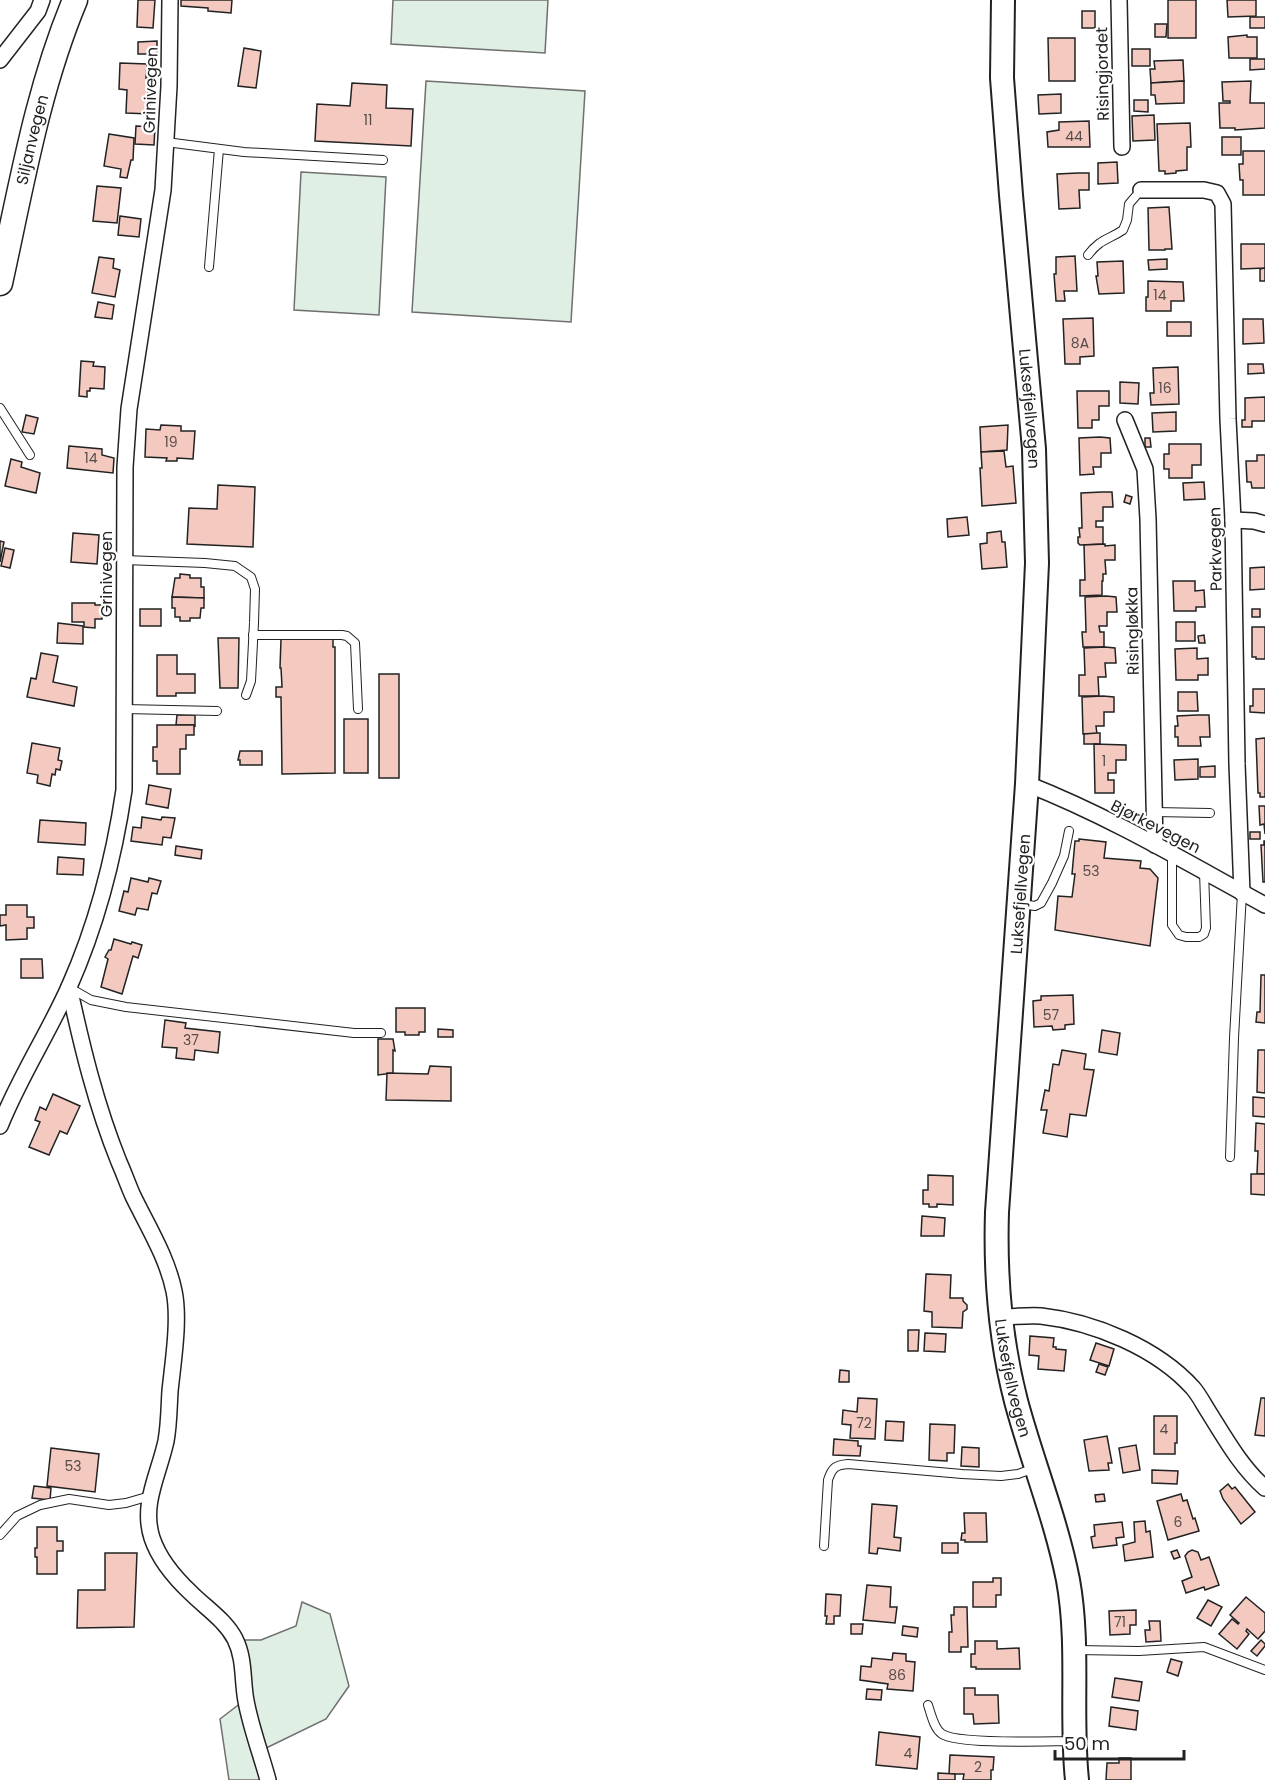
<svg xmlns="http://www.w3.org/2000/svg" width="1265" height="1780" viewBox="0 0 1265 1780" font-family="Poppins,sans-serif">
<rect width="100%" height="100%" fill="#fff"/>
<g fill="#e0efe3" stroke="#6f6f6f" stroke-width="1.5">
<polygon points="393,0 548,0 545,53 391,44"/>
<polygon points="426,81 585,91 571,322 412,312"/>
<polygon points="301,172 386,177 379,315 294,310"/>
<polygon points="302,1602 330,1614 349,1686 326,1719 260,1751 264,1780 229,1780 220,1719 246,1699 235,1640 261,1640 296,1626"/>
</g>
<g fill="#f3c9c0" stroke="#222" stroke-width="1.5">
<polygon points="138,0 155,0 153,28 137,27"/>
<polygon points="181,0 232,0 231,13 208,11 208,8 181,6"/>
<rect x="1168" y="0" width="28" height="38"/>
<polygon points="1227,0 1256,0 1256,16 1228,17"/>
<rect x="1082" y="11" width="13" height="17"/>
<rect x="1250" y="17" width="15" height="11"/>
<polygon points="1155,24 1167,24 1166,37 1155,37"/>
<polygon points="1247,35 1247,37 1257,37 1257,58 1229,58 1228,37"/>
<polygon points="1048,38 1075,38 1075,81 1049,81"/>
<polygon points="157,41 157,54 138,54 138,42"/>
<polygon points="244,48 261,51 256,88 238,86"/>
<rect x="1132" y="49" width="18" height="17"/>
<polygon points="1250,59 1265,59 1265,69 1250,70"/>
<polygon points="1183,60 1184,81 1151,83 1150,69 1155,69 1154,61"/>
<polygon points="120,63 147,64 146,78 149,78 147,103 150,103 150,114 126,113 127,90 119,89"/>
<polygon points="1184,81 1184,103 1156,104 1155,95 1151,95 1151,83"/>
<polygon points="1251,81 1250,103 1265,103 1265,128 1235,130 1235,128 1220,128 1219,103 1230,103 1230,101 1223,101 1222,82"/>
<polygon points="352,83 387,85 386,108 413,109 411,146 315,141 317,104 350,106"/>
<polygon points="1061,94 1061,113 1039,114 1038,95"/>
<polygon points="1134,100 1148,100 1148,112 1134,111"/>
<polygon points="1154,115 1155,140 1133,141 1132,116"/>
<polygon points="1089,121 1090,147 1048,147 1047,132 1059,130 1059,122"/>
<polygon points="1190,123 1191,147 1187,147 1187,170 1176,171 1176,173 1165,174 1165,171 1159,171 1157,124"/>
<polygon points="136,126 155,127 154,145 135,144"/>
<polygon points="109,134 134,138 133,160 131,160 127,178 120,177 121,169 104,166"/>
<rect x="1222" y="137" width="19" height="18"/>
<polygon points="1243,151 1265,151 1265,195 1243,195 1243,180 1240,180 1239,164 1243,164"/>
<polygon points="1117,162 1118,183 1098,184 1098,163"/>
<polygon points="1078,173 1089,173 1089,190 1079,190 1080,208 1059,209 1057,174"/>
<polygon points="97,186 121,188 117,223 93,221"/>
<polygon points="1169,207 1172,249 1165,249 1165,250 1149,250 1148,208"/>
<polygon points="120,216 141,219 139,237 118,235"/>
<polygon points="1241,244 1265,244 1265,268 1241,269"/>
<polygon points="1075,256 1077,291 1064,291 1065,301 1056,301 1054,274 1056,274 1056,257"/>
<polygon points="99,257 114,259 113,268 120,270 115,297 92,293"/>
<polygon points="1167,259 1167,269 1149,270 1148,260"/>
<polygon points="1123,261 1124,293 1099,294 1096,276 1098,276 1097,262"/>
<polygon points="1265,268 1265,281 1260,281 1260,269"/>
<polygon points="1148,281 1183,282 1184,301 1171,301 1171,311 1146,311 1146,297 1148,297"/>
<polygon points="98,302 114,305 112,319 95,317"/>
<polygon points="1093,318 1094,356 1080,357 1080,364 1065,364 1063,319"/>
<polygon points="1243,319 1263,319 1264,343 1243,344"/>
<rect x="1167" y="322" width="24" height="14"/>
<polygon points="81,361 94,362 93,366 105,367 104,389 90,388 90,391 87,391 87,397 79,396"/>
<polygon points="1248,364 1263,364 1264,373 1248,374"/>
<polygon points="1178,367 1179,404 1151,405 1150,393 1154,393 1153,368"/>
<polygon points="1120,382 1139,383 1138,404 1120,403"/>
<polygon points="1077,391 1109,391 1109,406 1099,406 1099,420 1092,420 1092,428 1078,428"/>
<polygon points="1265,397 1265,421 1252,421 1252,427 1242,427 1242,420 1245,420 1245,398"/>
<polygon points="1176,412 1176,431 1153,432 1152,413"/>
<polygon points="26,415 38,418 34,434 22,432"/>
<polygon points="161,425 181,426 181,431 195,431 193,459 177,458 177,461 166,461 167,458 145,457 146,429 160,430"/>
<polygon points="1008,425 1007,450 981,452 980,427"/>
<polygon points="1100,437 1110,438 1111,453 1101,453 1101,467 1093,467 1094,474 1080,475 1079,438"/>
<polygon points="1145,438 1150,438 1151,447 1145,447"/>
<polygon points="1169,444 1201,444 1201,465 1192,465 1192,478 1169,478 1169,469 1164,469 1164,454 1169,454"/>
<polygon points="69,446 102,449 102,455 114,458 113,473 67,468"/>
<polygon points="1004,451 1006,467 1013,466 1016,503 982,506 980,468 982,468 981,452"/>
<polygon points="1257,455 1265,455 1265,488 1252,488 1251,482 1247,482 1246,461 1257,461"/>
<polygon points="11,459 22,462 21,467 40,473 36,493 5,486"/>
<polygon points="1204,482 1205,499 1184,500 1183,483"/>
<polygon points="218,485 255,487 253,547 187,544 189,508 217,509"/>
<polygon points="1102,492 1112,492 1113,507 1103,507 1103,521 1096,521 1096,527 1103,527 1103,544 1080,545 1078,543 1078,537 1080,537 1079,528 1082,528 1081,493"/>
<polygon points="1126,495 1132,497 1130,504 1124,502"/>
<polygon points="967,517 969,535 948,537 947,519"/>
<polygon points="1001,531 1002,542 1005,542 1007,567 982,569 980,544 987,543 987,533"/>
<polygon points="73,533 99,535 97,564 71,562"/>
<polygon points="0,541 4,542 0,562"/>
<polygon points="1105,544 1105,546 1115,545 1115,560 1105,560 1106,574 1103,574 1103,581 1102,581 1102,595 1080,596 1080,580 1085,580 1084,545"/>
<polygon points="5,548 14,550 10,568 1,566"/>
<polygon points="1265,567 1265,589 1250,590 1250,568"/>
<polygon points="180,574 190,575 190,578 201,578 201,587 204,587 204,598 172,597 175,578 180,578"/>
<polygon points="1173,581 1195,581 1195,591 1204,590 1205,607 1196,607 1196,611 1174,611"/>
<polygon points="1106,596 1116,597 1117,612 1107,612 1107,626 1099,626 1100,632 1104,632 1104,647 1083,647 1082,632 1086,632 1085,597"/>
<polygon points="172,597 204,598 204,608 201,608 200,618 190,618 190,621 180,621 180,617 175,617 175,608 172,608"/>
<polygon points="72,603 95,603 95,605 102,605 102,619 95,619 95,628 84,627 84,622 72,622"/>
<rect x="140" y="609" width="21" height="17"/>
<rect x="1252" y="609" width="8" height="8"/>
<rect x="1176" y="622" width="19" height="19"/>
<polygon points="58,623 83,626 83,644 57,643"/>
<polygon points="1252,627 1265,627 1265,659 1256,659 1256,657 1252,657"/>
<polygon points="1204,635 1205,643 1199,643 1198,636"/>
<polygon points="218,638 239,638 238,688 220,688"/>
<polygon points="281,639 333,639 333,647 335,647 335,773 282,774 281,697 276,697 276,687 282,687 281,668 280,668"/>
<polygon points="1105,647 1115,648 1116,663 1105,663 1106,677 1098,677 1099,696 1079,696 1079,675 1085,675 1084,648"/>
<polygon points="1197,648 1197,659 1208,658 1208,675 1198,675 1198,680 1176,680 1175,649"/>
<polygon points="41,653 58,656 53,682 77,687 74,706 27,697 31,678 36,679"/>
<polygon points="157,655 177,655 177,674 195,674 195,693 176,693 176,696 157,696"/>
<rect x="379" y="674" width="20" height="104"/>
<polygon points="1253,689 1265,689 1265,713 1250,712 1250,706 1253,706"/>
<polygon points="1178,692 1197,692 1198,711 1178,711"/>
<polygon points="1103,696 1114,697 1114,712 1104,712 1104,726 1096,726 1097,734 1083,734 1082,697"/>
<polygon points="177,715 195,715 195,727 194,725 176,725"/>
<polygon points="1197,715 1209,715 1210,737 1200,737 1201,746 1178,746 1178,737 1175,737 1175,726 1178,726 1177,716"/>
<rect x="344" y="719" width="24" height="54"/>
<polygon points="157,725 194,725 194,735 186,735 186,749 180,749 180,774 157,774 157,761 153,761 153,747 157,747"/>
<polygon points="1097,733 1100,733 1100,744 1084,744 1084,734"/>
<polygon points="1265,738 1265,797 1260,797 1260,793 1258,793 1256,739"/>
<polygon points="32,743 60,748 58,760 62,761 60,770 56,769 55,775 52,774 50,786 37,783 38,775 27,773"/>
<polygon points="1094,744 1126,745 1126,760 1116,760 1116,773 1108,773 1108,780 1114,780 1114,793 1095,793"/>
<polygon points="240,751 262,751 262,765 240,765 240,760 238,760"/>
<polygon points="1198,759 1198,779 1175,780 1174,760"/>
<polygon points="1215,766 1215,777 1200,777 1200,767"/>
<polygon points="149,785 171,789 168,808 146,804"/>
<polygon points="1259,806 1265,806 1265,834 1264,824 1260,825"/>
<polygon points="142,817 161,820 162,817 175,818 171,838 163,837 162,845 131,841 133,827 141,828"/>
<polygon points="40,820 86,823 85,845 38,842"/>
<rect x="1250" y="832" width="10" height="7"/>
<polygon points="1079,839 1106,842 1104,858 1141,861 1140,868 1150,869 1158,878 1150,946 1055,930 1058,896 1072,897 1075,874 1072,874 1075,841 1079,841"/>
<polygon points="1264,841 1265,841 1265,882 1263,882 1261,845 1264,845"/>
<polygon points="176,846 202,850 201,859 175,855"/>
<polygon points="58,857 84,859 83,875 57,874"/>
<polygon points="131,878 148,882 149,878 161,881 157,894 152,893 148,910 137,908 135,915 119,911 124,891 128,892"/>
<polygon points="6,905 27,905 27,917 34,917 34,928 27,928 27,939 6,940 6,925 0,926 0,915 6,915"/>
<polygon points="114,939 131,944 132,942 142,945 138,958 133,956 122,994 101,987 108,959 105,957 109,950 111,950"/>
<polygon points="21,959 42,959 43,978 21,978"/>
<polygon points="1261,975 1265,975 1265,1023 1256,1022 1257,1012 1260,1012"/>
<polygon points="1073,995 1074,1024 1065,1025 1065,1029 1053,1030 1052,1026 1034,1027 1033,1001 1041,1000 1041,996"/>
<polygon points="396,1008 425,1008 425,1032 419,1032 419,1035 405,1035 405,1032 396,1032"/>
<polygon points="165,1020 186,1023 185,1028 220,1032 218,1053 195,1050 194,1060 176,1058 177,1048 162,1047"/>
<polygon points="438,1029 453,1030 453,1037 438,1037"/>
<polygon points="1102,1030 1120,1033 1117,1055 1099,1052"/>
<polygon points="378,1039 393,1039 395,1051 393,1050 393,1073 378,1075"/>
<polygon points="1062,1050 1086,1054 1084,1069 1094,1070 1086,1116 1070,1114 1067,1137 1043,1133 1047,1110 1041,1110 1045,1090 1049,1091 1053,1064 1059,1065"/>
<polygon points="1258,1050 1265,1050 1265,1093 1257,1092"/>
<polygon points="430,1066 451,1067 451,1101 386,1100 387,1073 428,1074"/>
<polygon points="53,1094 80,1106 67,1134 60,1131 49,1155 29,1147 40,1122 35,1120 40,1107 46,1110"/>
<polygon points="1253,1097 1265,1098 1265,1117 1253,1116"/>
<polygon points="1256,1123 1265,1124 1265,1174 1257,1174 1258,1151 1255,1151"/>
<polygon points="1251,1174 1265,1174 1265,1195 1251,1194"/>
<polygon points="928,1175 953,1176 953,1205 937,1204 937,1207 929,1207 929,1204 923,1204 923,1190 928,1190"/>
<polygon points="922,1216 945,1218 944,1236 921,1236"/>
<polygon points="926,1274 951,1275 950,1298 963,1298 963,1301 967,1305 967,1309 963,1312 962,1328 932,1327 932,1312 924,1311"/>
<polygon points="908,1330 919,1330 918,1351 908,1351"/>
<polygon points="925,1333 946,1334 945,1352 924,1351"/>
<polygon points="1030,1336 1054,1338 1053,1347 1056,1347 1056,1349 1066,1350 1064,1371 1038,1369 1039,1356 1029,1355"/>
<polygon points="1096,1343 1114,1349 1109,1366 1090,1360"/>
<polygon points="1099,1364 1108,1367 1105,1375 1096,1372"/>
<polygon points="840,1370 849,1371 849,1382 839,1382"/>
<polygon points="858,1398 877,1399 875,1439 850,1438 851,1425 842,1424 843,1410 857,1412"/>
<polygon points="1261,1398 1265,1398 1265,1436 1255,1435"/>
<polygon points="1154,1416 1177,1416 1177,1443 1175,1443 1175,1454 1154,1454"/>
<polygon points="886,1421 904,1422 903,1441 885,1440"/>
<polygon points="930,1424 955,1425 954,1453 947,1453 947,1461 929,1460"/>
<polygon points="1107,1436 1112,1463 1108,1463 1109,1470 1089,1471 1084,1440"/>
<polygon points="834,1439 858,1441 858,1446 861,1446 860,1456 833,1455"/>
<polygon points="1136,1445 1140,1470 1123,1473 1119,1448"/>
<polygon points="962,1447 979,1448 979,1467 961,1466"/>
<polygon points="51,1448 99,1454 95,1492 47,1486"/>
<polygon points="1152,1470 1178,1471 1177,1484 1152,1483"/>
<polygon points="1228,1484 1232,1489 1235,1487 1255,1512 1241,1524 1223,1499 1220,1491"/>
<polygon points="34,1486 51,1488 50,1500 32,1498"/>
<polygon points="1104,1494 1105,1501 1096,1502 1095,1495"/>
<polygon points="1181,1494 1183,1501 1187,1500 1193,1519 1195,1518 1199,1531 1168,1540 1157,1501"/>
<polygon points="872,1504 897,1506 894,1537 901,1538 900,1551 878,1548 877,1554 869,1553"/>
<polygon points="964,1513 986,1513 987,1542 965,1542 965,1540 961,1540 962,1533 965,1533"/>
<polygon points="1145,1521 1146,1532 1150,1531 1153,1557 1125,1561 1123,1545 1135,1542 1134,1522"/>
<polygon points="1122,1522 1124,1537 1116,1538 1117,1545 1093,1548 1091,1537 1095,1536 1094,1525"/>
<polygon points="37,1527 57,1527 57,1541 63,1541 63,1551 57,1551 57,1574 37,1574 37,1557 35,1557 35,1548 37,1548"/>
<rect x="942" y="1543" width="16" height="10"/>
<polygon points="1177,1550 1180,1557 1174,1559 1171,1552"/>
<polygon points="1192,1550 1198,1552 1201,1560 1209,1557 1219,1585 1205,1590 1204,1587 1186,1593 1182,1581 1192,1577 1185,1556 1188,1552"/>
<polygon points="105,1553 137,1553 134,1627 77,1628 78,1590 105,1590"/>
<polygon points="993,1578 1001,1578 1001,1595 996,1595 996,1607 973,1607 973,1582 993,1582"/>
<polygon points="867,1585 891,1587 890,1607 897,1607 895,1623 863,1620"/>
<polygon points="826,1594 841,1595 840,1616 834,1616 834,1624 826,1624 827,1616 825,1616"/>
<polygon points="1246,1597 1265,1613 1265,1631 1258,1639 1247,1629 1246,1631 1249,1634 1237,1649 1219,1634 1232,1619 1238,1624 1239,1623 1230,1615"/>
<polygon points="1208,1600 1222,1607 1211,1626 1197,1618"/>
<polygon points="954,1607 967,1607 968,1647 961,1647 961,1652 949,1652 949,1632 952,1632 951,1615 954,1615"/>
<polygon points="1136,1610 1136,1625 1130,1625 1130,1634 1110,1635 1109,1611"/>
<polygon points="1149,1621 1160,1621 1161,1641 1146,1642 1145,1630 1150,1630"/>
<polygon points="851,1624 863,1624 862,1634 851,1634"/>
<polygon points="903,1626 918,1628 917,1637 902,1635"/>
<polygon points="1261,1640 1265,1644 1265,1646 1257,1656 1251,1651"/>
<polygon points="975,1641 997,1641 997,1649 1019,1648 1020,1669 976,1669 976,1667 971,1667 971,1654 975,1654"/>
<polygon points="893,1653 906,1654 906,1661 915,1662 913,1691 887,1689 888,1684 860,1680 861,1666 871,1667 872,1658 892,1660"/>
<polygon points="1171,1659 1182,1662 1178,1676 1167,1672"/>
<polygon points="1115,1678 1142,1682 1139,1701 1112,1697"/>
<polygon points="964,1688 975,1688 975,1695 998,1695 999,1723 974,1724 973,1714 964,1714"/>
<polygon points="867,1689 882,1690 881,1700 866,1699"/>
<polygon points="1111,1707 1138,1711 1136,1730 1109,1726"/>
<polygon points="879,1732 920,1737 917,1769 876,1765"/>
<polygon points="950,1755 994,1757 993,1770 991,1770 991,1780 963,1780 964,1774 949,1774"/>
<polygon points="1119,1758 1131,1758 1131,1780 1106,1780 1107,1763 1119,1763"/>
<polygon points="938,1773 955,1774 955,1780 938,1780"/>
</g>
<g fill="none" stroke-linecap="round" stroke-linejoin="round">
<defs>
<g id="service">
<polyline points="166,142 244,152 383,160"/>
<path d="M1088,255C1100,239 1108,240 1123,230L1127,220L1129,204L1141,190"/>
<polyline points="209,267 219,149"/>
<polyline points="0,408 30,455"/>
<polyline points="124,560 205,563 235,566 251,577 255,589 254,623 251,681 246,695"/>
<polyline points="253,635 342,635 347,636 355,643 358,709"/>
<polyline points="124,709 217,711"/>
<polyline points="1154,812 1210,813"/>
<polyline points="1172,855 1172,925 1179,935 1186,937 1199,937 1204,934 1206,928 1204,872"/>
<polyline points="1021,904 1035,906 1041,903 1052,883 1064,856 1069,831"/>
<polyline points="70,988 91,1000 126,1007 354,1033 381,1033"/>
<polyline points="1230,1157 1234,1038 1242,893"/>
<polyline points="0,1535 17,1516 40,1505 69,1499 109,1505 126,1503 150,1496"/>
<path d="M824,1546L828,1480C832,1468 835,1465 848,1464L962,1474L1001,1476L1018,1474L1035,1468"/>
<polyline points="1076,1650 1139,1651 1204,1647 1265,1670"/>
<path d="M928,1705C931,1714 934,1729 942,1734C959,1745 1049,1741 1073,1741"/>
</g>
<g id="minor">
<polyline points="1119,0 1122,147"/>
<polyline points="0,60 38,11 42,0"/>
<polyline points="1141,190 1204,190 1217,193 1223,204 1228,419 1233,520 1237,764 1242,893"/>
<polyline points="1125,420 1145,469 1148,519 1155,845"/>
<polyline points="1233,520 1254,521 1265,524"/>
<path d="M1027,784C1109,816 1188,863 1265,905"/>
<path d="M69,987C82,1047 96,1105 119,1162C124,1173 128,1185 133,1196C148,1227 167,1257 174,1291C180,1319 173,1362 170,1391C169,1407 169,1425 166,1441C159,1474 141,1504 152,1538C159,1559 175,1578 191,1593C206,1608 225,1620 235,1639C245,1659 242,1680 246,1701C251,1728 261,1754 268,1780"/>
<path d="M0,1126C19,1078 48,1034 69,987C97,924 114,858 124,790L125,467L129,409L163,190L169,86L170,0"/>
<path d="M1000,1317C1013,1317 1028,1315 1041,1316C1094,1322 1157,1348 1193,1388C1199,1395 1203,1403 1208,1411C1225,1438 1241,1467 1265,1488"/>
</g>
<g id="secondary">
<path id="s1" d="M1003,0L1002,78L1011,195L1034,449L1037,563L1027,784L997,1212C995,1276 1000,1339 1016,1401C1032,1461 1056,1519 1068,1580C1080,1646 1070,1714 1077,1780"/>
</g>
<g id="primary">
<path id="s2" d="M0,283C21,188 37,91 75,0"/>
</g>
</defs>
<use href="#service" stroke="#222" stroke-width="10"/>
<use href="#minor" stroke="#222" stroke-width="18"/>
<use href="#secondary" stroke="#222" stroke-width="26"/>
<use href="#primary" stroke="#222" stroke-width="27"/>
<use href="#service" stroke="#fff" stroke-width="8"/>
<use href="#minor" stroke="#fff" stroke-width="15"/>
<use href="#secondary" stroke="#fff" stroke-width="22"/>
<use href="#primary" stroke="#fff" stroke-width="24"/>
</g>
<g text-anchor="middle" stroke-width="4.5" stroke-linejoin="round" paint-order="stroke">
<g font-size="14" fill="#564c4a">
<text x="368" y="125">11</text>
<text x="1074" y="141">44</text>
<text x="1160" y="300">14</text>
<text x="1080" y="348">8A</text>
<text x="1165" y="393">16</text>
<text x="171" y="447">19</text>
<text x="91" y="463">14</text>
<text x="1104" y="766">1</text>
<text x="1091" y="876">53</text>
<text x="1051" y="1020">57</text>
<text x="191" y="1045">37</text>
<text x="864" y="1428">72</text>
<text x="1164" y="1434">4</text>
<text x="73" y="1471">53</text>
<text x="1178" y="1527">6</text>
<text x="1120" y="1627">71</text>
<text x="897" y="1680">86</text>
<text x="908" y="1758">4</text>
<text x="978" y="1772">2</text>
</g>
<g font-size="16" fill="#222" stroke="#fff">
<text transform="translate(1102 74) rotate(-91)" y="6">Risingjordet</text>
<text transform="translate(150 90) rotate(-88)" y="6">Grinivegen</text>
<text dy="6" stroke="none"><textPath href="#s2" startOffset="147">Siljanvegen</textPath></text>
<text dy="6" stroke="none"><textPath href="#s1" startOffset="410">Luksefjellvegen</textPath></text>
<text transform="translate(1215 549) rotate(-91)" y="6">Parkvegen</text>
<text transform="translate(106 574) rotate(-90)" y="6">Grinivegen</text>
<text transform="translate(1132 631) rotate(-91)" y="6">Risingløkka</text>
<text transform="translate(1156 826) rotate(27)" y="6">Bjørkevegen</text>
<text transform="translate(1020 894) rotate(-86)" y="6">Luksefjellvegen</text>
<text dy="6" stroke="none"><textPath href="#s1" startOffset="1382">Luksefjellvegen</textPath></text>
</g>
</g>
<path d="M1055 1750v9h129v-9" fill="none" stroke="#222222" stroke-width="3"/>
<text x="1064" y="1750" font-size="18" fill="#222222" stroke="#ffffff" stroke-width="4.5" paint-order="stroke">50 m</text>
</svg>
